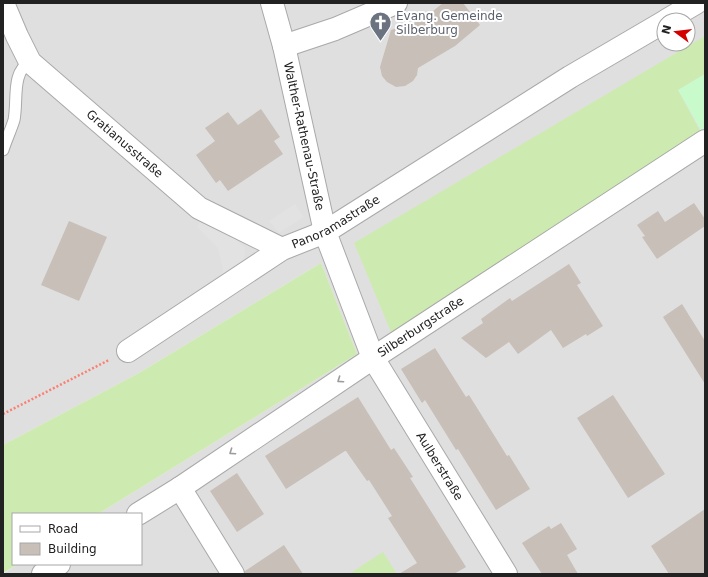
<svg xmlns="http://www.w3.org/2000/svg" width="708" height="577" viewBox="0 0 708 577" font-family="'DejaVu Sans',sans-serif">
<rect width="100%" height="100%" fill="#f2efe9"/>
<path fill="#e0dfdf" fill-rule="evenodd" d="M3,3H705V574H3L18,564H141V514H98L357,354L321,263L139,373L3,445ZM664,20H688V44H664Z"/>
<g fill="#cdebb0">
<polygon points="705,36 705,74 678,90 701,133 391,332 354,243"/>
<polygon points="321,263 357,354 98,514 13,514 13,564 18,564 3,573 3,445 139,373"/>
<polygon points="383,552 397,574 349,574"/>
</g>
<polygon fill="#c8facc" points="705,74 705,138 678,90"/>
<g fill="#e2e2e2">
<polygon points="295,204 304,217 279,233 269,221"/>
<polygon points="201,220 231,235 245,248 244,264 219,280 223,269 218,248 197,227"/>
</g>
<g fill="#c7bfb8">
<polygon points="443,3 463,3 480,25 455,46 418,68 417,75 413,81 405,86 396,87 387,82 382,76 380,67 391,30 414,23 428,15"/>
<polygon points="261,109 280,137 274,141 283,154 228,191 220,180 216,183 196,155 215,141 205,128 228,112 238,125"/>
<polygon points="694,203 705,219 705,226 657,259 642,237 645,236 637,225 658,211 665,222"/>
<polygon points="69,221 107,237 79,301 41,285"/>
<polygon points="569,264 581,283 577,285 603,326 587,336 586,334 563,348 551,330 518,354 509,342 486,358 461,338 483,323 481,319 510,298 512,301"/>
<polygon points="682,304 705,341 705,384 663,317"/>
<polygon points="435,348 466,397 469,395 507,456 509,455 530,489 496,510 458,449 456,450 425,400 422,403 401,369"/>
<polygon points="613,395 665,474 628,498 577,418"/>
<polygon points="358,397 391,450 394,448 413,477 410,478 466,567 454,574 399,574 417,563 388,518 392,516 369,480 367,481 346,451 345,451 286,489 265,456"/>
<polygon points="237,473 264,514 237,532 210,491"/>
<polygon points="705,509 705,574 669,574 651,546"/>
<polygon points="561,523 577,549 567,555 578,574 542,574 522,543 549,526 551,529"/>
<polygon points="284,545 303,574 245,574 245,571"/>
</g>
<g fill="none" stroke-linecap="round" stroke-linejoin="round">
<defs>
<path id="lane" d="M3,150C6,140 11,130 14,120C18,101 11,72 30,62"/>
<g id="street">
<path id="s1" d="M3,3L17,36L30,62L199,208L282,249"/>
<path id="s2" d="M272,3L284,46L325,232L373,358L506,574"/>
<polyline points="667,20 696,3"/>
<polyline points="284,46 335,29 396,3"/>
<path id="s3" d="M128,351L282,249L325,232L570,77L664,22"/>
<polyline points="180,488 233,574"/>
<path id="s4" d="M138,514L180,488L373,358L705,141"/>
<polyline points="43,574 59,564"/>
</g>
</defs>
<use href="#lane" stroke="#a9a9a9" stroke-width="13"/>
<use href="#street" stroke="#a9a9a9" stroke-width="24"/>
<polyline stroke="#fa8072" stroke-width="2.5" stroke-dasharray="2 2" stroke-linecap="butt" points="3,414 109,360"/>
<use href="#lane" stroke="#fff" stroke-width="11"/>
<use href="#street" stroke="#fff" stroke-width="22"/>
</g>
<defs><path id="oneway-chevron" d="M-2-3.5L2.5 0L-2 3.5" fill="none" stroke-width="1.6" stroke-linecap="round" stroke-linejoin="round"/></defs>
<g stroke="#9c9c9c">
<use href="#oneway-chevron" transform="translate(340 380) rotate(146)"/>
<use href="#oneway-chevron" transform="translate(232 452) rotate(146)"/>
</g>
<defs>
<symbol id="church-pin" viewBox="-11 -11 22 30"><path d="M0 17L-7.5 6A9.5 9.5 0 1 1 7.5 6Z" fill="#6b7280" stroke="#fff"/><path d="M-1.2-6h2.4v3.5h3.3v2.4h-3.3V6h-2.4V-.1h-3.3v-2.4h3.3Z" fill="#fff"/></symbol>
</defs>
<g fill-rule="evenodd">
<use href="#church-pin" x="368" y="10" width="25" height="34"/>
</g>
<g text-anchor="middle" stroke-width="4" stroke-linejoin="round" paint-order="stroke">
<g font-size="12" fill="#5b616d" stroke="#fff" text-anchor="start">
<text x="396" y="20">Evang. Gemeinde<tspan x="396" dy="14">Silberburg</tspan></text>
</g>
<g font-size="12" fill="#222" stroke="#fff">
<text dy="4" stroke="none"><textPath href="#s2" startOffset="137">Walther-Rathenau-Straße</textPath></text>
<text dy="4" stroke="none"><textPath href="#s1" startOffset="190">Gratianusstraße</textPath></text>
<text dy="4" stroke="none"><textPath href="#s3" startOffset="245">Panoramastraße</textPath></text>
<text dy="4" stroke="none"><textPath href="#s4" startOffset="339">Silberburgstraße</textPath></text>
<text dy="4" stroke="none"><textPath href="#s2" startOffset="497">Aulberstraße</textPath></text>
</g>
</g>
<rect width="708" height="577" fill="none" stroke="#222222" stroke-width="8"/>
<rect x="12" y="513" width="130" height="52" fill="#ffffff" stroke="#a7a7a7"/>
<rect x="20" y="526" width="20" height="6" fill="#ffffff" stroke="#a7a7a7"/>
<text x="48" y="533" font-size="12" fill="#222222">Road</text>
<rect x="20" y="543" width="20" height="12" fill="#c7bfb8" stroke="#a7a7a7"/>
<text x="48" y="553" font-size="12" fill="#222222">Building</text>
<g transform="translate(676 32) rotate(285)"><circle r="19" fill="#ffffff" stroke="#a7a7a7"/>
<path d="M0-3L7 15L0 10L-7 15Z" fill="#d40000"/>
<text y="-6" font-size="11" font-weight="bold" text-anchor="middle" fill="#222222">N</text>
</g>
</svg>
